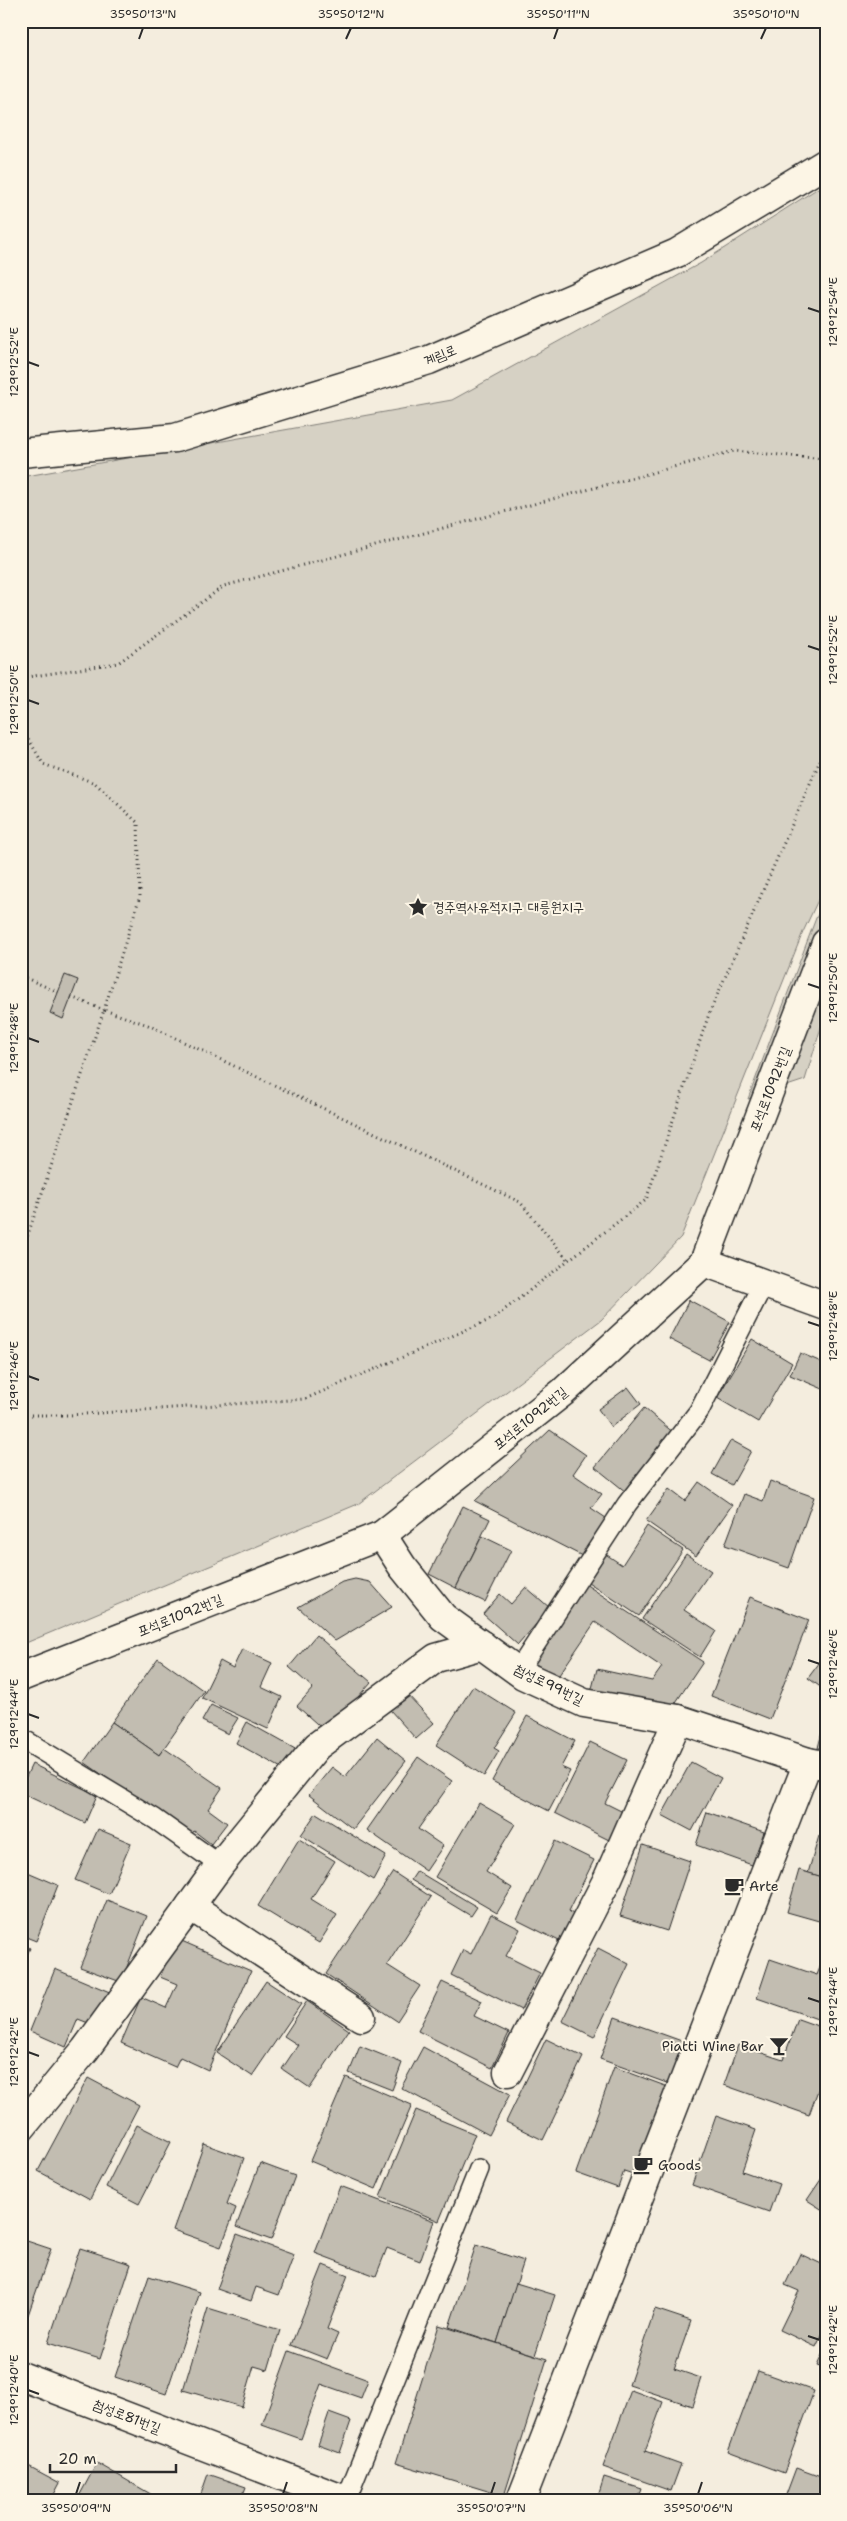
<svg xmlns="http://www.w3.org/2000/svg" width="847" height="2521" viewBox="0 0 847 2521" font-family="'Shantell Sans','Poor Story',sans-serif">
<rect width="100%" height="100%" fill="#f4edde"/>
<filter id="ink" filterUnits="userSpaceOnUse"><feTurbulence type="fractalNoise" baseFrequency=".02" numOctaves="2"/><feDisplacementMap in="SourceGraphic" scale="10" xChannelSelector="R" yChannelSelector="G"/><feConvolveMatrix kernelMatrix="1 2 1 2 8 2 1 2 1" color-interpolation-filters="sRGB"/></filter>
<g filter="url(#ink)">
<g fill="#d6d1c4" stroke="#807e78">
<polygon points="826,183 826,883 803,932 681,1237 601,1320 358,1504 21,1645 21,477 452,400 701,263"/>
<polygon points="826,899 826,1011 805,1080 748,1099 816,918"/>
</g>
<g fill="#c2bdb1" stroke="#2b2b2b">
<polygon points="65,975 78,980 63,1019 50,1013"/>
<polygon points="689,1300 730,1322 709,1360 669,1339"/>
<polygon points="752,1339 792,1363 758,1422 717,1398"/>
<polygon points="800,1353 826,1364 826,1383 823,1389 790,1375"/>
<polygon points="628,1387 641,1404 611,1427 598,1409"/>
<polygon points="644,1408 675,1434 626,1492 595,1467"/>
<polygon points="550,1430 586,1455 573,1474 602,1494 591,1508 609,1520 584,1557 475,1501"/>
<polygon points="731,1440 751,1451 732,1485 712,1474"/>
<polygon points="770,1481 814,1497 789,1568 725,1545 744,1494 763,1501"/>
<polygon points="699,1482 732,1505 696,1556 646,1521 669,1489 685,1501"/>
<polygon points="463,1506 490,1519 456,1588 429,1574"/>
<polygon points="647,1526 683,1550 639,1616 585,1580 604,1553 622,1565"/>
<polygon points="482,1536 511,1550 485,1602 456,1588"/>
<polygon points="686,1554 711,1571 684,1610 716,1631 700,1657 642,1619"/>
<polygon points="355,1579 370,1582 392,1607 335,1641 298,1607 342,1582"/>
<polygon points="582,1582 703,1662 668,1714 590,1696 597,1669 652,1681 662,1667 595,1622 557,1678 530,1660"/>
<polygon points="526,1587 550,1608 518,1645 483,1614 500,1594 511,1604"/>
<polygon points="750,1597 809,1620 770,1719 711,1696"/>
<polygon points="316,1635 371,1682 327,1733 297,1706 313,1688 289,1667"/>
<polygon points="242,1649 272,1663 261,1687 282,1697 268,1729 202,1698 220,1661 233,1668"/>
<polygon points="826,1654 826,1691 808,1678"/>
<polygon points="158,1658 204,1691 159,1755 112,1722"/>
<polygon points="473,1686 516,1713 494,1748 499,1751 484,1776 436,1745"/>
<polygon points="407,1694 434,1723 416,1739 390,1710"/>
<polygon points="211,1705 238,1718 228,1734 202,1721"/>
<polygon points="527,1716 575,1741 561,1767 570,1771 549,1811 492,1781"/>
<polygon points="826,1716 826,1754 817,1752"/>
<polygon points="112,1722 159,1755 164,1748 222,1788 208,1809 227,1823 211,1844 194,1831 190,1836 84,1762"/>
<polygon points="247,1722 297,1750 285,1770 236,1743"/>
<polygon points="377,1737 406,1761 353,1829 309,1795 332,1767 345,1777"/>
<polygon points="590,1742 627,1760 605,1803 629,1815 615,1843 555,1813"/>
<polygon points="418,1757 452,1781 418,1829 443,1846 426,1871 367,1830"/>
<polygon points="691,1762 721,1778 692,1831 662,1815"/>
<polygon points="32,1764 97,1795 85,1823 21,1793 21,1787"/>
<polygon points="479,1803 515,1824 486,1872 512,1888 497,1913 435,1877"/>
<polygon points="707,1812 764,1832 752,1865 696,1845"/>
<polygon points="316,1813 386,1856 373,1880 301,1835"/>
<polygon points="98,1829 131,1843 109,1894 75,1880"/>
<polygon points="819,1836 826,1838 826,1878 808,1873"/>
<polygon points="299,1839 335,1861 311,1899 337,1915 319,1943 258,1906"/>
<polygon points="555,1841 594,1860 569,1911 574,1915 561,1942 517,1920"/>
<polygon points="643,1845 690,1861 667,1931 620,1916"/>
<polygon points="23,1870 58,1885 36,1941 21,1935 21,1875"/>
<polygon points="799,1870 826,1878 826,1923 787,1912"/>
<polygon points="417,1871 477,1907 471,1916 411,1880"/>
<polygon points="393,1872 431,1897 387,1965 420,1986 397,2021 326,1974"/>
<polygon points="107,1900 147,1916 121,1982 80,1967"/>
<polygon points="491,1914 520,1929 506,1956 540,1973 521,2010 451,1975 463,1950 471,1954"/>
<polygon points="177,1939 251,1971 208,2070 180,2057 175,2067 121,2043 141,1997 166,2008 177,1984 160,1977"/>
<polygon points="21,1944 30,1948 21,1968"/>
<polygon points="598,1948 629,1964 594,2037 562,2021"/>
<polygon points="826,1952 826,2022 757,1998 770,1959 817,1975"/>
<polygon points="55,1969 112,1993 99,2027 78,2019 66,2047 30,2031"/>
<polygon points="266,1981 301,2004 252,2076 217,2053"/>
<polygon points="442,1982 482,2001 474,2016 509,2033 492,2068 418,2031"/>
<polygon points="307,2001 349,2030 310,2088 282,2069 298,2045 284,2036"/>
<polygon points="615,2017 690,2044 675,2086 600,2059"/>
<polygon points="798,2019 826,2029 826,2068 809,2115 724,2085 738,2045 783,2060"/>
<polygon points="546,2039 583,2057 543,2140 506,2122"/>
<polygon points="360,2046 402,2063 392,2090 349,2073"/>
<polygon points="423,2047 510,2094 489,2135 401,2088"/>
<polygon points="614,2067 668,2087 636,2175 624,2171 618,2188 576,2173"/>
<polygon points="346,2077 412,2105 376,2189 310,2161"/>
<polygon points="88,2078 139,2105 90,2199 38,2171"/>
<polygon points="416,2110 475,2134 439,2221 380,2197"/>
<polygon points="716,2116 756,2130 742,2171 779,2184 769,2212 692,2185"/>
<polygon points="137,2125 171,2142 139,2204 106,2187"/>
<polygon points="204,2144 244,2158 227,2204 236,2208 221,2247 173,2230"/>
<polygon points="260,2163 295,2176 271,2240 236,2227"/>
<polygon points="826,2172 826,2212 807,2200"/>
<polygon points="340,2186 434,2221 420,2261 387,2248 376,2276 315,2253"/>
<polygon points="237,2234 294,2255 279,2295 256,2287 251,2301 217,2289"/>
<polygon points="21,2239 51,2249 28,2315 21,2313"/>
<polygon points="476,2245 524,2261 497,2343 449,2327"/>
<polygon points="80,2248 131,2264 100,2359 48,2343"/>
<polygon points="800,2254 826,2266 826,2326 816,2347 780,2330 799,2291 785,2285"/>
<polygon points="323,2265 348,2275 327,2329 338,2334 327,2359 291,2345"/>
<polygon points="149,2276 200,2292 166,2394 115,2377"/>
<polygon points="516,2283 555,2295 535,2355 497,2343"/>
<polygon points="208,2308 280,2330 268,2370 254,2366 242,2407 183,2390"/>
<polygon points="655,2309 691,2321 674,2369 701,2378 692,2406 629,2385"/>
<polygon points="439,2325 547,2359 504,2496 396,2463"/>
<polygon points="826,2346 826,2369 817,2366"/>
<polygon points="289,2351 368,2380 361,2398 321,2384 301,2439 262,2425"/>
<polygon points="758,2371 814,2391 784,2473 728,2452"/>
<polygon points="631,2390 663,2402 645,2451 681,2464 671,2491 603,2467"/>
<polygon points="329,2413 351,2421 340,2453 318,2445"/>
<polygon points="21,2462 60,2483 51,2500 21,2500"/>
<polygon points="97,2463 161,2500 77,2500"/>
<polygon points="796,2468 826,2479 826,2500 784,2500"/>
<polygon points="208,2474 246,2487 241,2500 199,2500"/>
<polygon points="604,2477 642,2489 638,2500 597,2500"/>
</g>
<g fill="none" stroke-linecap="round" stroke-linejoin="round">
<defs>
<g id="lane">
<polyline points="518,1671 627,1504 699,1411 764,1283"/>
<polyline points="21,1738 155,1819 220,1865"/>
<polyline points="346,2500 479,2169"/>
</g>
<g id="street">
<polyline points="704,1262 826,1306"/>
<polyline points="382,1535 402,1566 443,1617 523,1675 584,1703 678,1719 808,1762 824,1765"/>
<polyline points="21,1677 382,1535 563,1392 704,1262 826,943"/>
<polyline points="190,1906 361,2017"/>
<polyline points="508,2072 608,1878 678,1719"/>
<polyline points="21,2128 85,2050 220,1865 317,1746 436,1658 482,1645"/>
<polyline points="21,2376 345,2500"/>
<polyline points="521,2500 808,1762"/>
</g>
<polyline id="secondary" points="21,453 175,438 429,360 677,253 826,163"/>
</defs>
<use href="#lane" stroke="#2b2b2b" stroke-width="22"/>
<use href="#street" stroke="#2b2b2b" stroke-width="31"/>
<use href="#secondary" stroke="#2b2b2b" stroke-width="31"/>
<g stroke="#2b2b2b" stroke-width="3" stroke-dasharray="1 4" stroke-linecap="butt">
<polyline points="21,678 118,663 224,586 734,451 826,459"/>
<polyline points="21,726 43,764 95,783 138,823 140,896 104,1010 71,997"/>
<polyline points="21,976 58,992"/>
<polyline points="21,1255 104,1010 148,1025 520,1202 568,1260"/>
<polyline points="21,1415 70,1415 305,1399 494,1318 646,1200 709,1014 826,747"/>
</g>
<use href="#lane" stroke="#fcf5e5" stroke-width="19"/>
<use href="#street" stroke="#fcf5e5" stroke-width="28"/>
<use href="#secondary" stroke="#fcf5e5" stroke-width="28"/>
</g>
</g>
<path fill="none" stroke="#2b2b2b" stroke-width="2" d="M139,39L143,28M346,39L351,28M554,39L558,28M761,39L766,28M808,308L820,312M28,362L39,366M808,646L820,650M28,700L39,704M808,984L820,988M28,1038L39,1042M808,1322L820,1326M28,1376L39,1380M808,1660L820,1664M28,1714L39,1718M808,1998L820,2002M28,2052L39,2056M808,2336L820,2340M28,2390L39,2394M76,2494L80,2482M283,2494L287,2482M491,2494L495,2482M698,2494L702,2482"/>
<defs>
<symbol id="sight-bare" viewBox="-9 -9 18 18"><path d="M0-6L1.8-2.2L6-1.7L2.9 1.2L3.7 5.4L0 3.3L-3.7 5.4L-2.9 1.2L-6-1.7L-1.8-2.2Z" fill="#2b2b2b" stroke="#fcf5e5" stroke-width="2.5" paint-order="stroke"/></symbol>
<symbol id="cafe-bare" viewBox="-9 -9 18 18"><path d="M-5.5-4.5H6V0H3Q3 3.5 0 3.5H-2.5Q-5.5 3.5-5.5 0ZM3-3.2v2h1.7v-2ZM-6 4.5H4V6H-6Z" fill="#2b2b2b" stroke="#fcf5e5" stroke-width="2.5" paint-order="stroke"/></symbol>
<symbol id="bar-bare" viewBox="-9 -9 18 18"><path d="M-6-5H6L.8 .8V4.5H3.5V6h-7V4.5H-.8V.8Z" fill="#2b2b2b" stroke="#fcf5e5" stroke-width="2.5" paint-order="stroke"/></symbol>
</defs>
<g fill-rule="evenodd">
<use href="#sight-bare" x="404" y="893" width="28" height="28"/>
<use href="#cafe-bare" x="720" y="1872" width="28" height="28"/>
<use href="#bar-bare" x="765" y="2032" width="28" height="28"/>
<use href="#cafe-bare" x="629" y="2151" width="28" height="28"/>
</g>
<g text-anchor="middle" stroke-width="4" stroke-linejoin="round" paint-order="stroke">
<g font-size="14" fill="#2b2b2b" stroke="#fcf5e5">
<text transform="translate(440 355) rotate(-22)" y="5">계림로</text>
<text transform="translate(770 1089) rotate(-69)" y="5">포석로1092번길</text>
<text transform="translate(530 1418) rotate(-39)" y="5">포석로1092번길</text>
<text transform="translate(180 1615) rotate(-22)" y="5">포석로1092번길</text>
<text transform="translate(549 1684) rotate(26)" y="5">첨성로99번길</text>
<text transform="translate(127 2416) rotate(21)" y="5">첨성로81번길</text>
</g>
<g font-size="14" fill="#2b2b2b" stroke="#fcf5e5" text-anchor="start">
<text x="433" y="912">경주역사유적지구 대릉원지구</text>
<text x="749" y="1891">Arte</text>
<text x="764" y="2051" text-anchor="end">Piatti Wine Bar</text>
<text x="658" y="2170">Goods</text>
</g>
</g>
<rect width="847" height="2521" fill="none" stroke="#fcf5e5" stroke-width="55"/>
<path d="M50 2464v8h126v-8" fill="none" stroke="#2b2b2b" stroke-width="2.5"/>
<text x="58" y="2464" font-size="15" fill="#2b2b2b" stroke="#fcf5e5" stroke-width="4" paint-order="stroke">20 m</text>
<rect x="28" y="28" width="792" height="2466" fill="none" stroke="#2b2b2b" stroke-width="2"/>
<g font-size="12" text-anchor="middle" fill="#2b2b2b">
<text x="143" y="18">35°50'13"N</text>
<text x="351" y="18">35°50'12"N</text>
<text x="558" y="18">35°50'11"N</text>
<text x="766" y="18">35°50'10"N</text>
<text transform="translate(833 312) rotate(-90)" y="4">129°12'54"E</text>
<text transform="translate(14 362) rotate(-90)" y="4">129°12'52"E</text>
<text transform="translate(833 650) rotate(-90)" y="4">129°12'52"E</text>
<text transform="translate(14 700) rotate(-90)" y="4">129°12'50"E</text>
<text transform="translate(833 988) rotate(-90)" y="4">129°12'50"E</text>
<text transform="translate(14 1038) rotate(-90)" y="4">129°12'48"E</text>
<text transform="translate(833 1326) rotate(-90)" y="4">129°12'48"E</text>
<text transform="translate(14 1376) rotate(-90)" y="4">129°12'46"E</text>
<text transform="translate(833 1664) rotate(-90)" y="4">129°12'46"E</text>
<text transform="translate(14 1714) rotate(-90)" y="4">129°12'44"E</text>
<text transform="translate(833 2002) rotate(-90)" y="4">129°12'44"E</text>
<text transform="translate(14 2052) rotate(-90)" y="4">129°12'42"E</text>
<text transform="translate(833 2340) rotate(-90)" y="4">129°12'42"E</text>
<text transform="translate(14 2390) rotate(-90)" y="4">129°12'40"E</text>
<text x="76" y="2512">35°50'09"N</text>
<text x="283" y="2512">35°50'08"N</text>
<text x="491" y="2512">35°50'07"N</text>
<text x="698" y="2512">35°50'06"N</text>
</g>
</svg>
